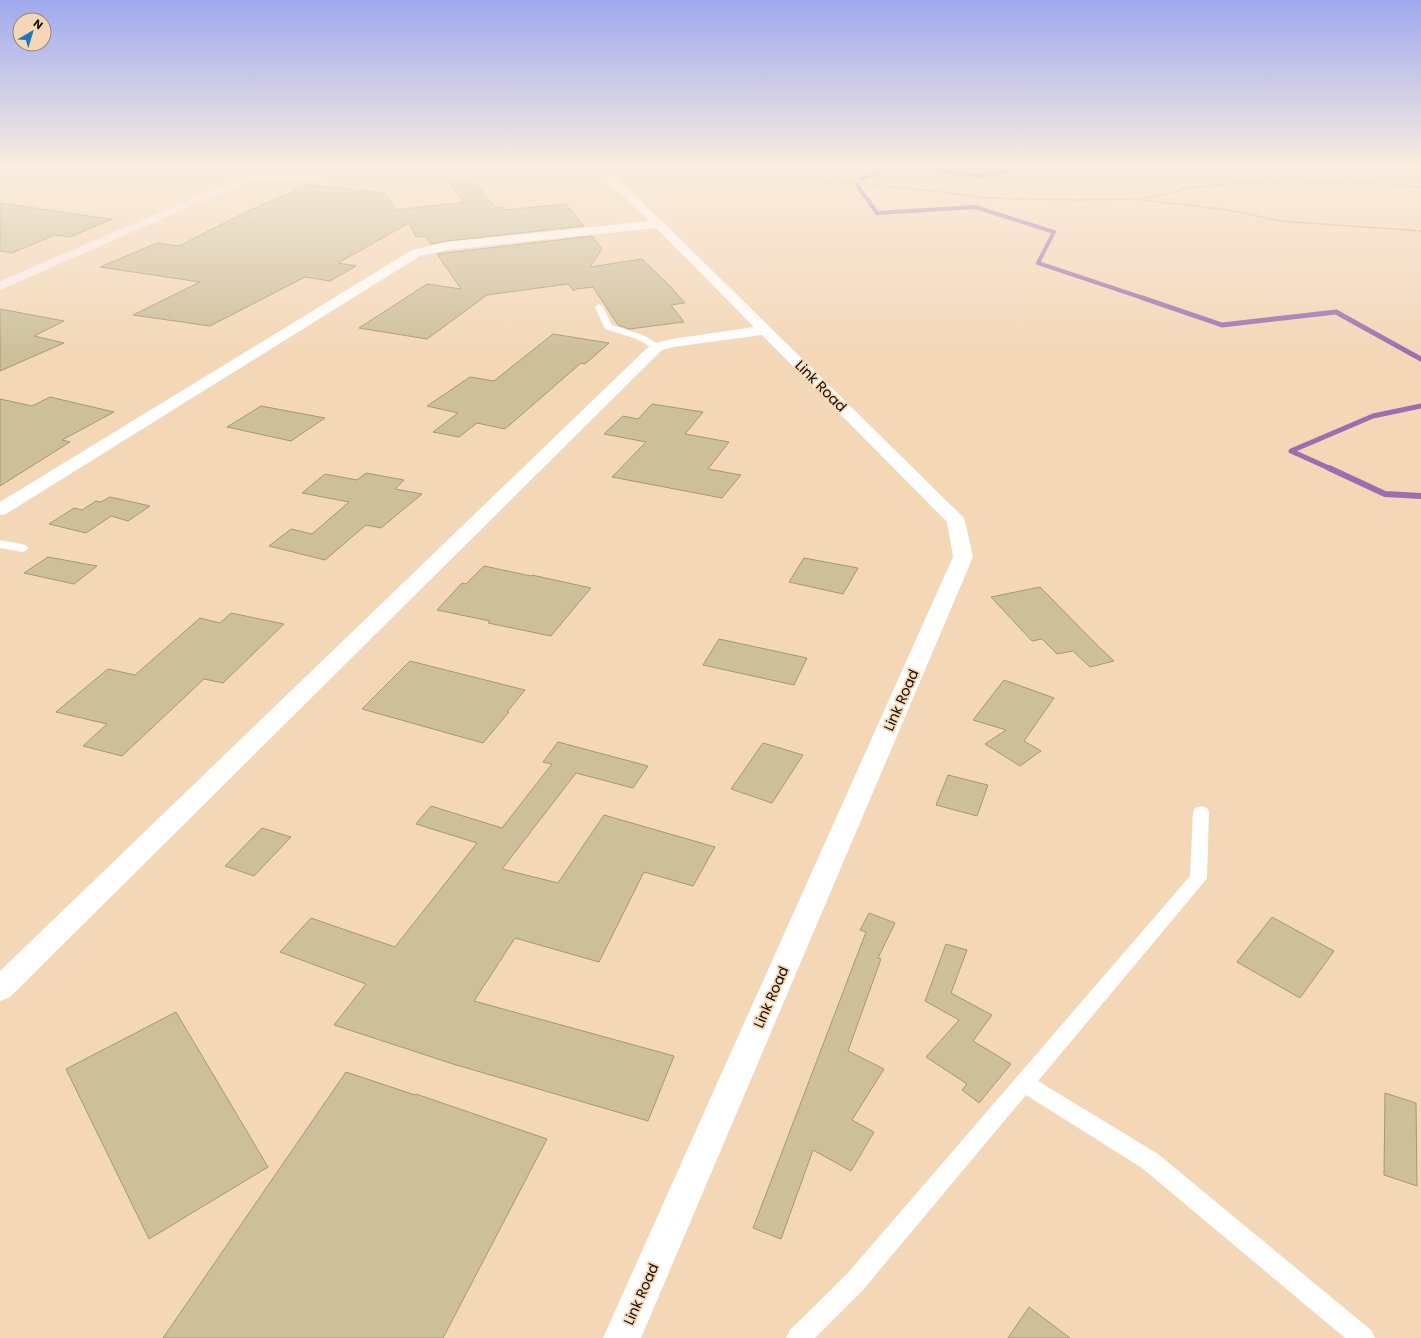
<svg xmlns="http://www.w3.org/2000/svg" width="1421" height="1338" viewBox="0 0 1421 1338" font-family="Poppins,sans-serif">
<rect width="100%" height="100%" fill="#f3d7b7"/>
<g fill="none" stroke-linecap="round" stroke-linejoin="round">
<g stroke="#9a6eb0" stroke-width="4">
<polyline points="902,167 979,176 1014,170 1011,167"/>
<polyline points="862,179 889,167"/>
<polyline points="857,185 877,213 975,207 1054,232 1038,263 1146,299"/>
</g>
<g stroke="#9a6eb0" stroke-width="5">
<polyline points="1143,298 1222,325 1336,312 1421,359"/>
<polyline points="1331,469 1291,451 1373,416 1421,406"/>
</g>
<polyline stroke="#9a6eb0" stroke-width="6" points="1329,468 1385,494 1421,496"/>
</g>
<g fill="#ccbf99" stroke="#a59874">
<polygon points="473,181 496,208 504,207 505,210 566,204 584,226 447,241 431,244 425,236 416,237 409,223 338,263 356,266 330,281 305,277 210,326 133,315 200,282 100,267 157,243 179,246 248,211 308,185 384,193 396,210 464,202 450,184"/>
<polygon points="0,203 96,217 112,219 70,237 55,235 12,253 0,251"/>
<polygon points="592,236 602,249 590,267 642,259 670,286 685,303 671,305 684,322 629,329 618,325 593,287 576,289 574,291 568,284 487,295 427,339 359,328 427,284 461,289 437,254"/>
<polygon points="0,309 64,321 34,336 64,343 0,371"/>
<polygon points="553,334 609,343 585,364 581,363 505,429 477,423 459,437 433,432 458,413 427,406 470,377 494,381"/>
<polygon points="50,397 114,412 62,440 70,442 0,486 0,399 32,406"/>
<polygon points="652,404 703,412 685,434 729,442 708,469 741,475 722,498 612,477 646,442 604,434 623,416 638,419"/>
<polygon points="261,406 325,418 291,441 227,427"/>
<polygon points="366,473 404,480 395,489 422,494 381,528 366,525 325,560 269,546 291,529 312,534 349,502 302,493 325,474 357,480"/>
<polygon points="110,497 150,506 128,521 111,516 86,533 49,524 74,508 82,510 96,501 101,502"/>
<polygon points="48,557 97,566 74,584 24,573"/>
<polygon points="804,558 858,568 843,594 789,582"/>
<polygon points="484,566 531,576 532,575 591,588 551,636 488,623 490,621 437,610 462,583 466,584"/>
<polygon points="1040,587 1098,646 1114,661 1090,667 1073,651 1057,654 1042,639 1032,641 991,597"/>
<polygon points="231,613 284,624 223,683 204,679 122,756 83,746 107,724 56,712 108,669 135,675 200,618 220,623"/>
<polygon points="719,639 807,658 794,685 703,665"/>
<polygon points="410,661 525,690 507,712 509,712 483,743 362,709"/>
<polygon points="1004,680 1054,698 1024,741 1041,751 1020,766 985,744 1006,730 973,720"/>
<polygon points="558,742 648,766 633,788 576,773 502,869 558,883 604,815 715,847 693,886 644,872 599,962 515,938 474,1001 674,1056 648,1121 453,1064 334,1025 366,984 280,952 311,918 395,947 477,843 416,824 431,806 502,828 552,764 543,762"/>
<polygon points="763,743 803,755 772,803 731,789"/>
<polygon points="948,775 988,785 977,816 936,805"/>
<polygon points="262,828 291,837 254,876 225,866"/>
<polygon points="869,913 895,923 878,958 881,959 848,1051 884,1069 852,1120 874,1132 851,1171 813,1150 781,1239 753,1228 866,932 860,930"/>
<polygon points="1272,917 1334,951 1300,998 1237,962"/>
<polygon points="946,944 967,950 951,993 992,1015 973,1041 1011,1064 979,1103 962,1090 967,1084 926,1057 959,1020 925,1001"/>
<polygon points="176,1012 268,1167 149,1239 66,1069"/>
<polygon points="346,1072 415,1095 416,1094 547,1139 443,1338 163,1338"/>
<polygon points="1385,1093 1416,1103 1417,1186 1384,1175"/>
<polygon points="1029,1307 1070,1338 1008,1338"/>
</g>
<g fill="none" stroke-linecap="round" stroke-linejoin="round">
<g stroke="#85725d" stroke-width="1.5" stroke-dasharray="1 1.5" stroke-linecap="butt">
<polyline points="666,167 724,175 845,182 942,192 983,198 1076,200 1136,199 1160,196 1186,188 1248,182 1338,181 1421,187"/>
<polyline points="1142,200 1229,210 1280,221 1421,231"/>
</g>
<g fill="#fff" fill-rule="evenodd">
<polygon points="599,304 603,307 612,325 643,335 660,345 662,347 660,349 654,349 637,339 605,329 595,307"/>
<polygon points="0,540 26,545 28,548 26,551 22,552 0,548"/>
<polygon points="1201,806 1207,808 1209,812 1207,878 1204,882 1038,1081 1158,1154 1371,1330 1375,1338 1345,1338 1142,1168 1026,1095 863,1290 815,1338 786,1338 790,1330 847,1274 1190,876 1193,812 1195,808"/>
</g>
<g fill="#fff" fill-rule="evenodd">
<path d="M354,167H393L388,170C368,172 256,188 247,176L252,173L278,175Z"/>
<polygon points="593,167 604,167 663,222 963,517 965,521 973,557 641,1338 603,1338 953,557 947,522 762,335 673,347 662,350 10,997 0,1001 0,971 644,351 652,344 672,339 754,327 656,228 447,250 420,256 6,514 0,515 0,502 412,250 447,242 650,221"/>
</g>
<polygon fill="#fcebed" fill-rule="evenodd" points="180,167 210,167 252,173 257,176 256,178 0,290 0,281 240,178 185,170"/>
</g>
<linearGradient id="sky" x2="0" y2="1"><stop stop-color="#9fa9ef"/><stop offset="0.47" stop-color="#faeddf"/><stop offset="1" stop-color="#faeddf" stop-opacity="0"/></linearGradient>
<rect width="1421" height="355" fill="url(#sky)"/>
<g text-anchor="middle" stroke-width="3.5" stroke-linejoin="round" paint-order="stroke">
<g font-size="14" fill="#170d04" stroke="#f3d7b7">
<text transform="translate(821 386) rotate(45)" y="5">Link Road</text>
<text transform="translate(901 700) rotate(-66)" y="5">Link Road</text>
<text transform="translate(771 997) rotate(-66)" y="5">Link Road</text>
<text transform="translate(641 1294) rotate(-66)" y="5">Link Road</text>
</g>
</g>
<g transform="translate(32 32) rotate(38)"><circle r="19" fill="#f3d7b7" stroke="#9b866f"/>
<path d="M0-3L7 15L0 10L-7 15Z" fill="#2075c3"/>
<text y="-6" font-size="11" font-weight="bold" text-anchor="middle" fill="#170d04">N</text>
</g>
</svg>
